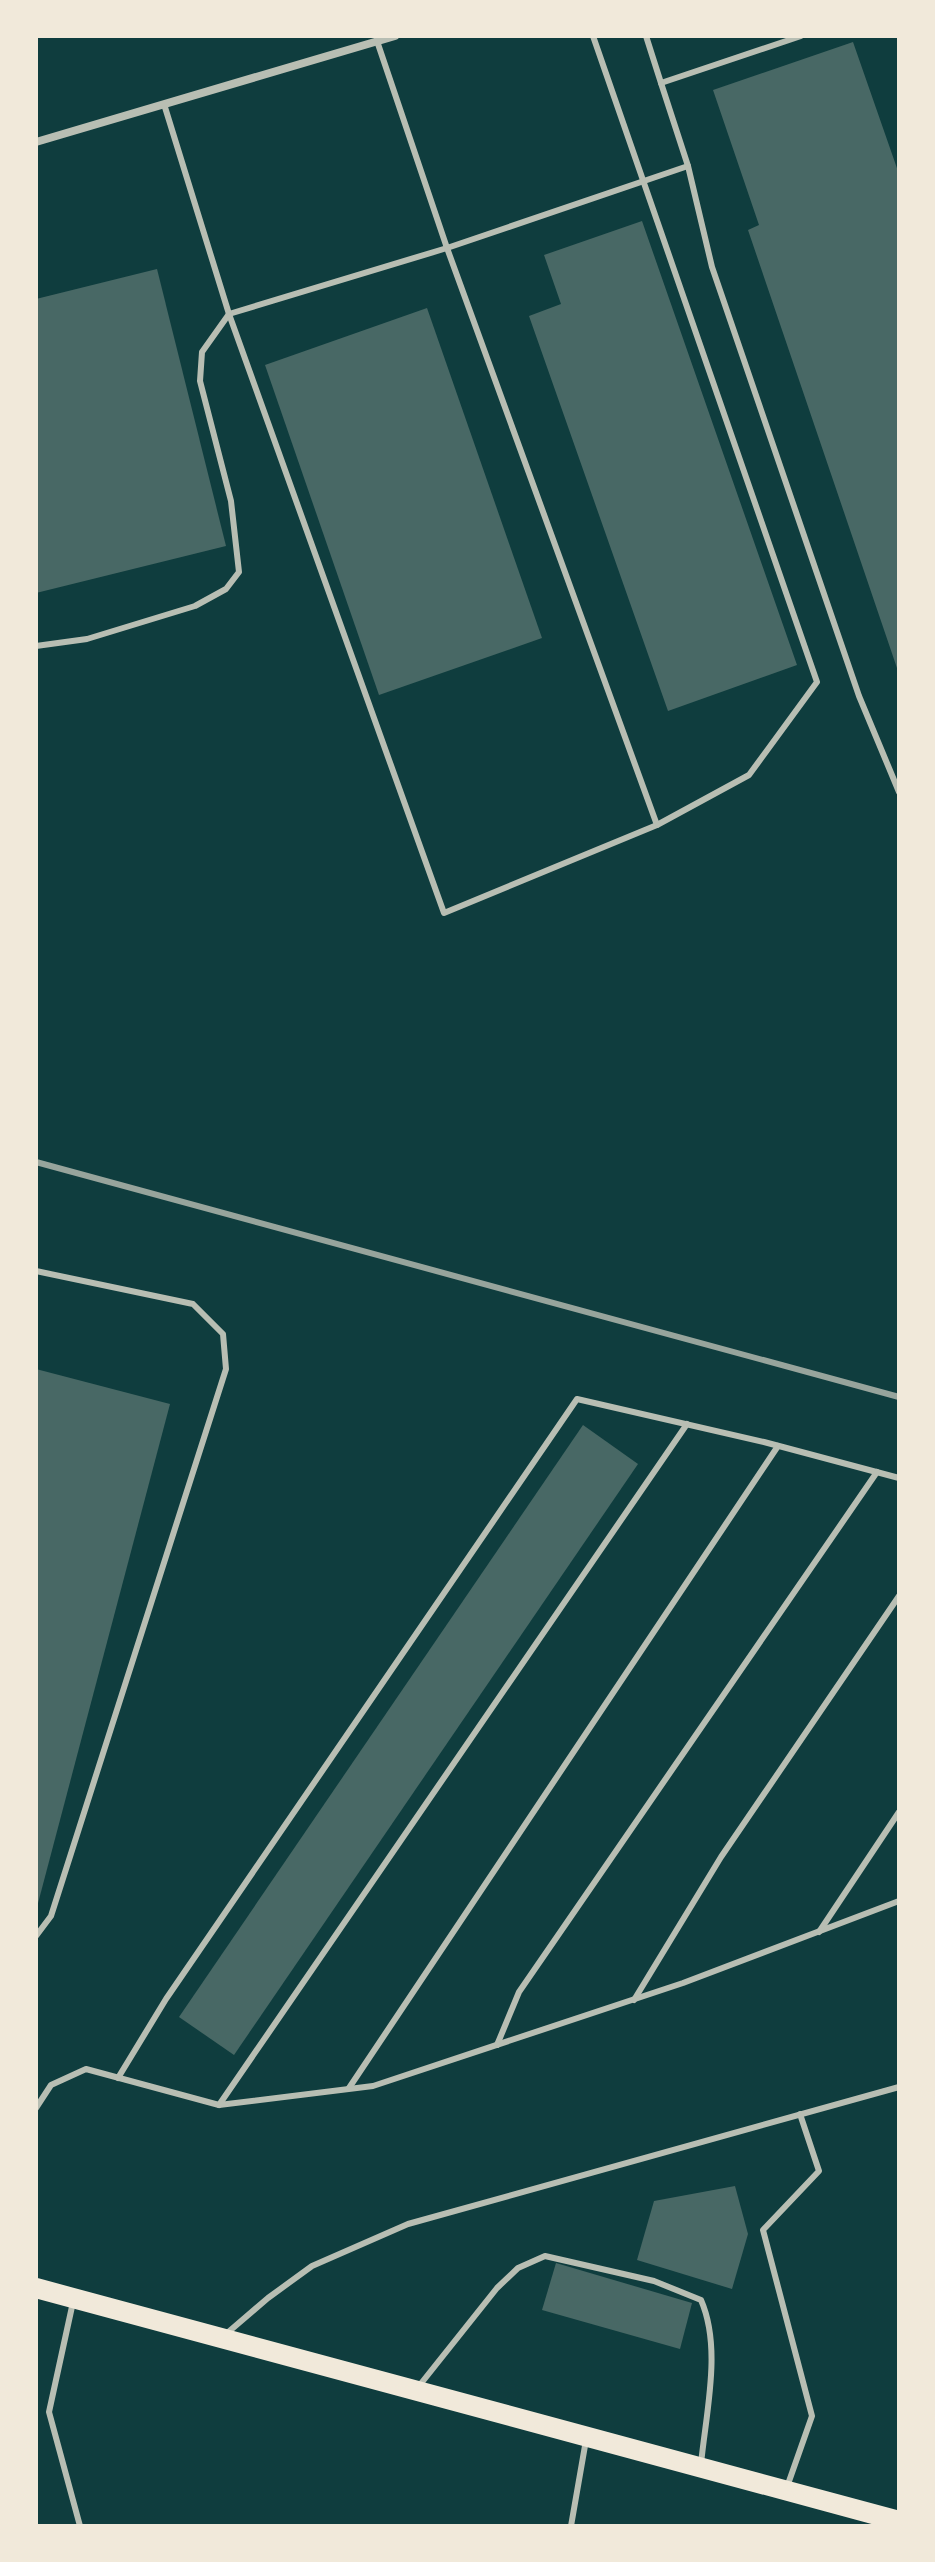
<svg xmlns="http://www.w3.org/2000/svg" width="935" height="2562" viewBox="0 0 935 2562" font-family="'Nunito Sans',sans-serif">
<rect width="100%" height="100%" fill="#0f3d3e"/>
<g fill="#486865">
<polygon points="853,42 899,174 898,671 748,230 759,225 713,90"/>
<polygon points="642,221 797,665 668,711 529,316 561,304 544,255"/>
<polygon points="157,269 226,546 36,593 36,299"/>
<polygon points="427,308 542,638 379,695 265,365"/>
<polygon points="36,1369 170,1404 37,1907 36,1907"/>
<polygon points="583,1425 638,1464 234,2055 179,2017"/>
<polygon points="735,2186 748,2234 732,2289 637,2260 654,2201"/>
<polygon points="556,2263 692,2303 680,2349 542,2310"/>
</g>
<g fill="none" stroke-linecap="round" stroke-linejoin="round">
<g stroke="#b8beb3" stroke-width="6">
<polyline points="646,36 661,83 801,36"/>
<polyline points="377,41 447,248 688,166 661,83"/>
<polyline points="164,104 229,314 447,248 657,825"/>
<polyline points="688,166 712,267 859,696 899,792"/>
<polyline points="229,314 444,913 657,825 749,775 817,682 593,36"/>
<polyline points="36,646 87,639 195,606 226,589 239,572 231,501 200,381 202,352 229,314"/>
<polyline points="36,1271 193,1304 223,1334 226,1369 51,1916 36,1936"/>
<polyline points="819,1932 899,1812"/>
<polyline points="634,2000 721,1857 899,1596"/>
<polyline points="497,2045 519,1992 877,1472"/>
<polyline points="118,2078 166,1999 577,1399 764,1442 899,1478"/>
<polyline points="349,2088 778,1446"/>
<polyline points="219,2105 687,1424"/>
<polyline points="36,2108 51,2085 86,2069 219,2105 373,2086 683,1983 899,1901"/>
<polyline points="73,2302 49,2412 80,2526"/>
<polyline points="226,2334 268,2298 312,2266 408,2224 899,2087"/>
<path d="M419,2386L497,2288L518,2268L545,2256L654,2281L701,2300C722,2348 706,2412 701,2464"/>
<polyline points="787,2487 812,2416 763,2230 819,2171 800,2114"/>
<polyline points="571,2526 586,2440"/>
</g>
<polyline stroke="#b8beb3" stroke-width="8" points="36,142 395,36"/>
<polyline stroke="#f1e9da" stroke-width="20" points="36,2288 899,2521"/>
<polyline stroke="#97a49c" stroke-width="6" points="36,1162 899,1397"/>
</g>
<rect width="935" height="2562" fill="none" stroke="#f1e9da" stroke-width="76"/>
</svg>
